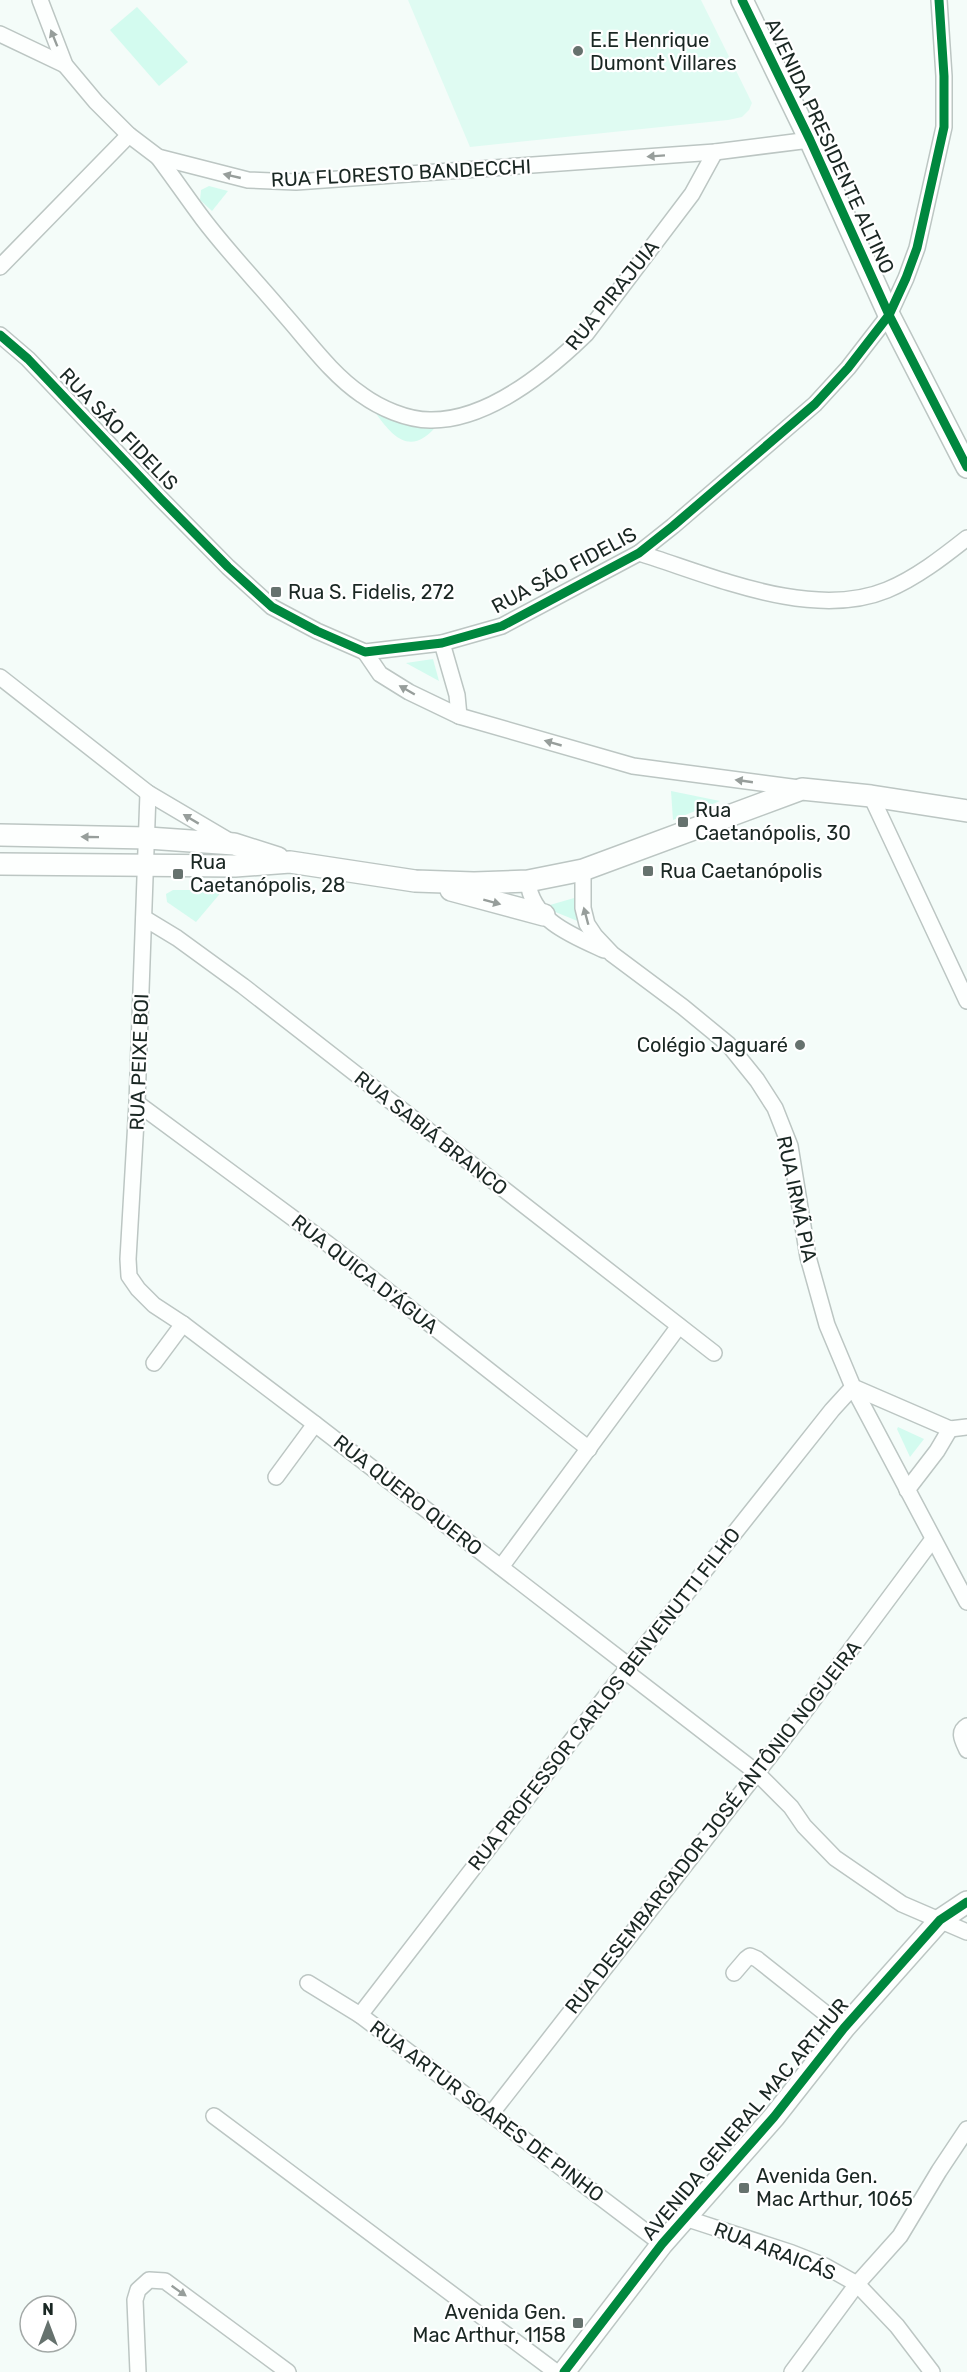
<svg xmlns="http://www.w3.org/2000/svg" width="967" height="2372" viewBox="0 0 967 2372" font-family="Rubik,sans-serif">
<rect width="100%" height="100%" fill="#f4fcf9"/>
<polygon fill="#dffbf2" points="408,0 701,0 752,103 749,110 742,117 728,120 470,147"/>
<g fill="#d3fbef">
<polygon points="137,7 188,62 159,86 110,30"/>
<polygon points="209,186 228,191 212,211 200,200 201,190"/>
<path d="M375,412L401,421L439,423C413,456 395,441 375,412Z"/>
<polygon points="433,659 439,681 406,663"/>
<polygon points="671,791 720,801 673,820"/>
<polygon points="173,890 223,890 196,922 167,902 166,894"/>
<polygon points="581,896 580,922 543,907"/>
<polygon points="898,1427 924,1439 910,1457 897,1429"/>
</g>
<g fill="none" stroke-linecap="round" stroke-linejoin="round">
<defs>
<g id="street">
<polyline points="40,0 65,65 96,102 129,135 158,157 248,180 296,182 715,152 810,140"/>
<polyline points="0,34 65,65"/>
<path d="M158,157C173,177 188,199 203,219C228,252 257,282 283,313C308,341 331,374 362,395C380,408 407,420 430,420C487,421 547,372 586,334L692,194L715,152"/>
<polyline points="0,267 129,135"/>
<polyline points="0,335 28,359 161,499 228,567 272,607 317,631 365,652 442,643 502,626 639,553 673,526 815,404 848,368 889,315 906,278 917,248 944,127 944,76 939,0"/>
<path d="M639,553C713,576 812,621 887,590C916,578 943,557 967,538"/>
<polyline points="442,643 457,695 459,716"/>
<polyline points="365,652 380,674 409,692 459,716 633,766 799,788"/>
<polyline points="0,677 148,793 231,842"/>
<polyline points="148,793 137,1103 128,1259 129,1276 138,1289 154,1305 183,1324 315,1424 629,1666"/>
<polyline points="871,796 967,1001"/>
<polyline points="583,870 583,908 587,924 595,936 612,954 683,1007 728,1044 757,1080 775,1108 790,1146 808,1257 827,1325 853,1387 950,1429 967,1427"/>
<path d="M528,881C531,920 573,936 604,950"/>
<polyline points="144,918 177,938 243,986 714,1353"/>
<polyline points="137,1103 328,1244 589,1449"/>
<polyline points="154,1363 183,1324"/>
<polyline points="276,1477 315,1424"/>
<polyline points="907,1490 937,1451 950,1429"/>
<polyline points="501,1567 679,1326"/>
<polyline points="625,1671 756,1772 791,1807 804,1826 835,1858 902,1904 967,1932"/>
<path d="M967,1726C957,1732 963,1741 967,1750"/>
<polyline points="734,1973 746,1959 750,1956 757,1959 844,2028"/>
<polyline points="308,1983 360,2015 662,2244"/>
<polyline points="360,2015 629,1666 832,1410 853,1387 967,1602"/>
<polyline points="491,2114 802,1715 933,1539"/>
<polyline points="214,2116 556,2372"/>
<polyline points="685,2218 792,2253 825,2266 857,2284 897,2326 932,2372"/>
<polyline points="138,2372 135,2300 138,2290 149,2280 165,2281 288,2372"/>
<polyline points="792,2372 857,2284 900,2236 939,2171 967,2129"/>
</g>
<g id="secondary">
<polyline points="742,0 810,140 889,315 967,467"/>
<polyline points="0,835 148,838 234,844 278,858"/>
<polyline points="0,864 235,866 290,862 415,881 474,883 528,881 583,870 802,789 871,796 967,811"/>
<polyline points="451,890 544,915"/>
<polyline points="564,2372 662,2244 774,2117 844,2028 940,1920 967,1902"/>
</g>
</defs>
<use href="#street" stroke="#bcc6c3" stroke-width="18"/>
<use href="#secondary" stroke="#bcc6c3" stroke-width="24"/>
<use href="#street" stroke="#fdfffe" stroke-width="15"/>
<use href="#secondary" stroke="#fdfffe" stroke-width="21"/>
<defs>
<g id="cycleway">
<polyline points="742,0 810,140 889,315 967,467"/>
<polyline points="0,335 28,359 161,499 228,567 272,607 317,631 365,652 442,643 502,626 639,553 673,526 815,404 848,368 889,315 906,278 917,248 944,127 944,76 939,0"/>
<polyline points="564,2372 662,2244 774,2117 844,2028 940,1920 967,1902"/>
</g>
</defs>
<use href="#cycleway" stroke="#fff" stroke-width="13"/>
<use href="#cycleway" stroke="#00873e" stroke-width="9"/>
</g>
<defs><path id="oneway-solid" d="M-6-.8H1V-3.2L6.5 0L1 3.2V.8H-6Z" transform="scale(1.5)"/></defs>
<g fill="#979e9b">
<use href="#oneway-solid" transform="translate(54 38) rotate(-112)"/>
<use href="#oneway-solid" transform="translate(656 156) rotate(176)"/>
<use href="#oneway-solid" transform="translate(232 176) rotate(-167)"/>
<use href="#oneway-solid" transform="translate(407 690) rotate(-150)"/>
<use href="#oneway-solid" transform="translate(553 743) rotate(-164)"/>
<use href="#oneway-solid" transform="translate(744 781) rotate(-172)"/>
<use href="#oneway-solid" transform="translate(191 819) rotate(-149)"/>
<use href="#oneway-solid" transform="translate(90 837) rotate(-179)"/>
<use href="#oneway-solid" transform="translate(492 902) rotate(15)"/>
<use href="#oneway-solid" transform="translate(586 916) rotate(-105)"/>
<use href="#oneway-solid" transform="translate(179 2291) rotate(35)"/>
</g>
<g fill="#66726e" stroke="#fff" stroke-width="2">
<circle cx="578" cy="51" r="6"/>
<rect x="270" y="586" width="12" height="12" rx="3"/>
<rect x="677" y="816" width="12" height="12" rx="3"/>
<rect x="642" y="865" width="12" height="12" rx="3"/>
<rect x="172" y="868" width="12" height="12" rx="3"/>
<circle cx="800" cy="1045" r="6"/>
<rect x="738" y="2182" width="12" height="12" rx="3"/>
<rect x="572" y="2317" width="12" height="12" rx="3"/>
</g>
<g text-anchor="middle" stroke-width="4.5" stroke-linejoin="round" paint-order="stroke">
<g font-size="20" fill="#1a2723" stroke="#fff" text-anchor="start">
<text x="590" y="47">E.E Henrique<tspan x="590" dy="23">Dumont Villares</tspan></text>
<text x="288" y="599">Rua S. Fidelis, 272</text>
<text x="695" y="817">Rua<tspan x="695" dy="23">Caetanópolis, 30</tspan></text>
<text x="190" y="869">Rua<tspan x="190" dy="23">Caetanópolis, 28</tspan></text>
<text x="660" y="878">Rua Caetanópolis</text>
<text x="788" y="1052" text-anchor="end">Colégio Jaguaré</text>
<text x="756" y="2183">Avenida Gen.<tspan x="756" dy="23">Mac Arthur, 1065</tspan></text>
<text x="566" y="2319" text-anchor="end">Avenida Gen.<tspan x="566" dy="23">Mac Arthur, 1158</tspan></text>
</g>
<g font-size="20" fill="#1a2723" stroke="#fff">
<text transform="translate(830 146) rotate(65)" y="7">AVENIDA PRESIDENTE ALTINO</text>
<text transform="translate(401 173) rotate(-3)" y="7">RUA FLORESTO BANDECCHI</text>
<text transform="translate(612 295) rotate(-51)" y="7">RUA PIRAJUIA</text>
<text transform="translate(119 429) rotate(46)" y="7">RUA SÃO FIDELIS</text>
<text transform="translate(564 570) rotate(-28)" y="7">RUA SÃO FIDELIS</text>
<text transform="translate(139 1062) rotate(-88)" y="7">RUA PEIXE BOI</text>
<text transform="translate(431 1133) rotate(38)" y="7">RUA SABIÁ BRANCO</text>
<text transform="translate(797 1199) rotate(78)" y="7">RUA IRMÃ PIA</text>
<text transform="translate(365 1274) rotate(38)" y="7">RUA QUICA D'ÁGUA</text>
<text transform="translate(408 1495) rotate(38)" y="7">RUA QUERO QUERO</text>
<text transform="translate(604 1699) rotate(-52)" y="7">RUA PROFESSOR CARLOS BENVENUTTI FILHO</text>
<text transform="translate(713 1827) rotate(-52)" y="7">RUA DESEMBARGADOR JOSÉ ANTÔNIO NOGUEIRA</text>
<text transform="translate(487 2111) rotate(37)" y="7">RUA ARTUR SOARES DE PINHO</text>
<text transform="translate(745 2119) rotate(-50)" y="7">AVENIDA GENERAL MAC ARTHUR</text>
<text transform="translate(775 2251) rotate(21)" y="7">RUA ARAICÁS</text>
</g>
</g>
<g transform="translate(48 2324)"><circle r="28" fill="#ffffff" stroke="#a3a9a7" stroke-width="1.5"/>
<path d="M0-4.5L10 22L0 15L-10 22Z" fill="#66726e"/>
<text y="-9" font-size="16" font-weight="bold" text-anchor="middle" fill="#1a2723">N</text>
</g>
</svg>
